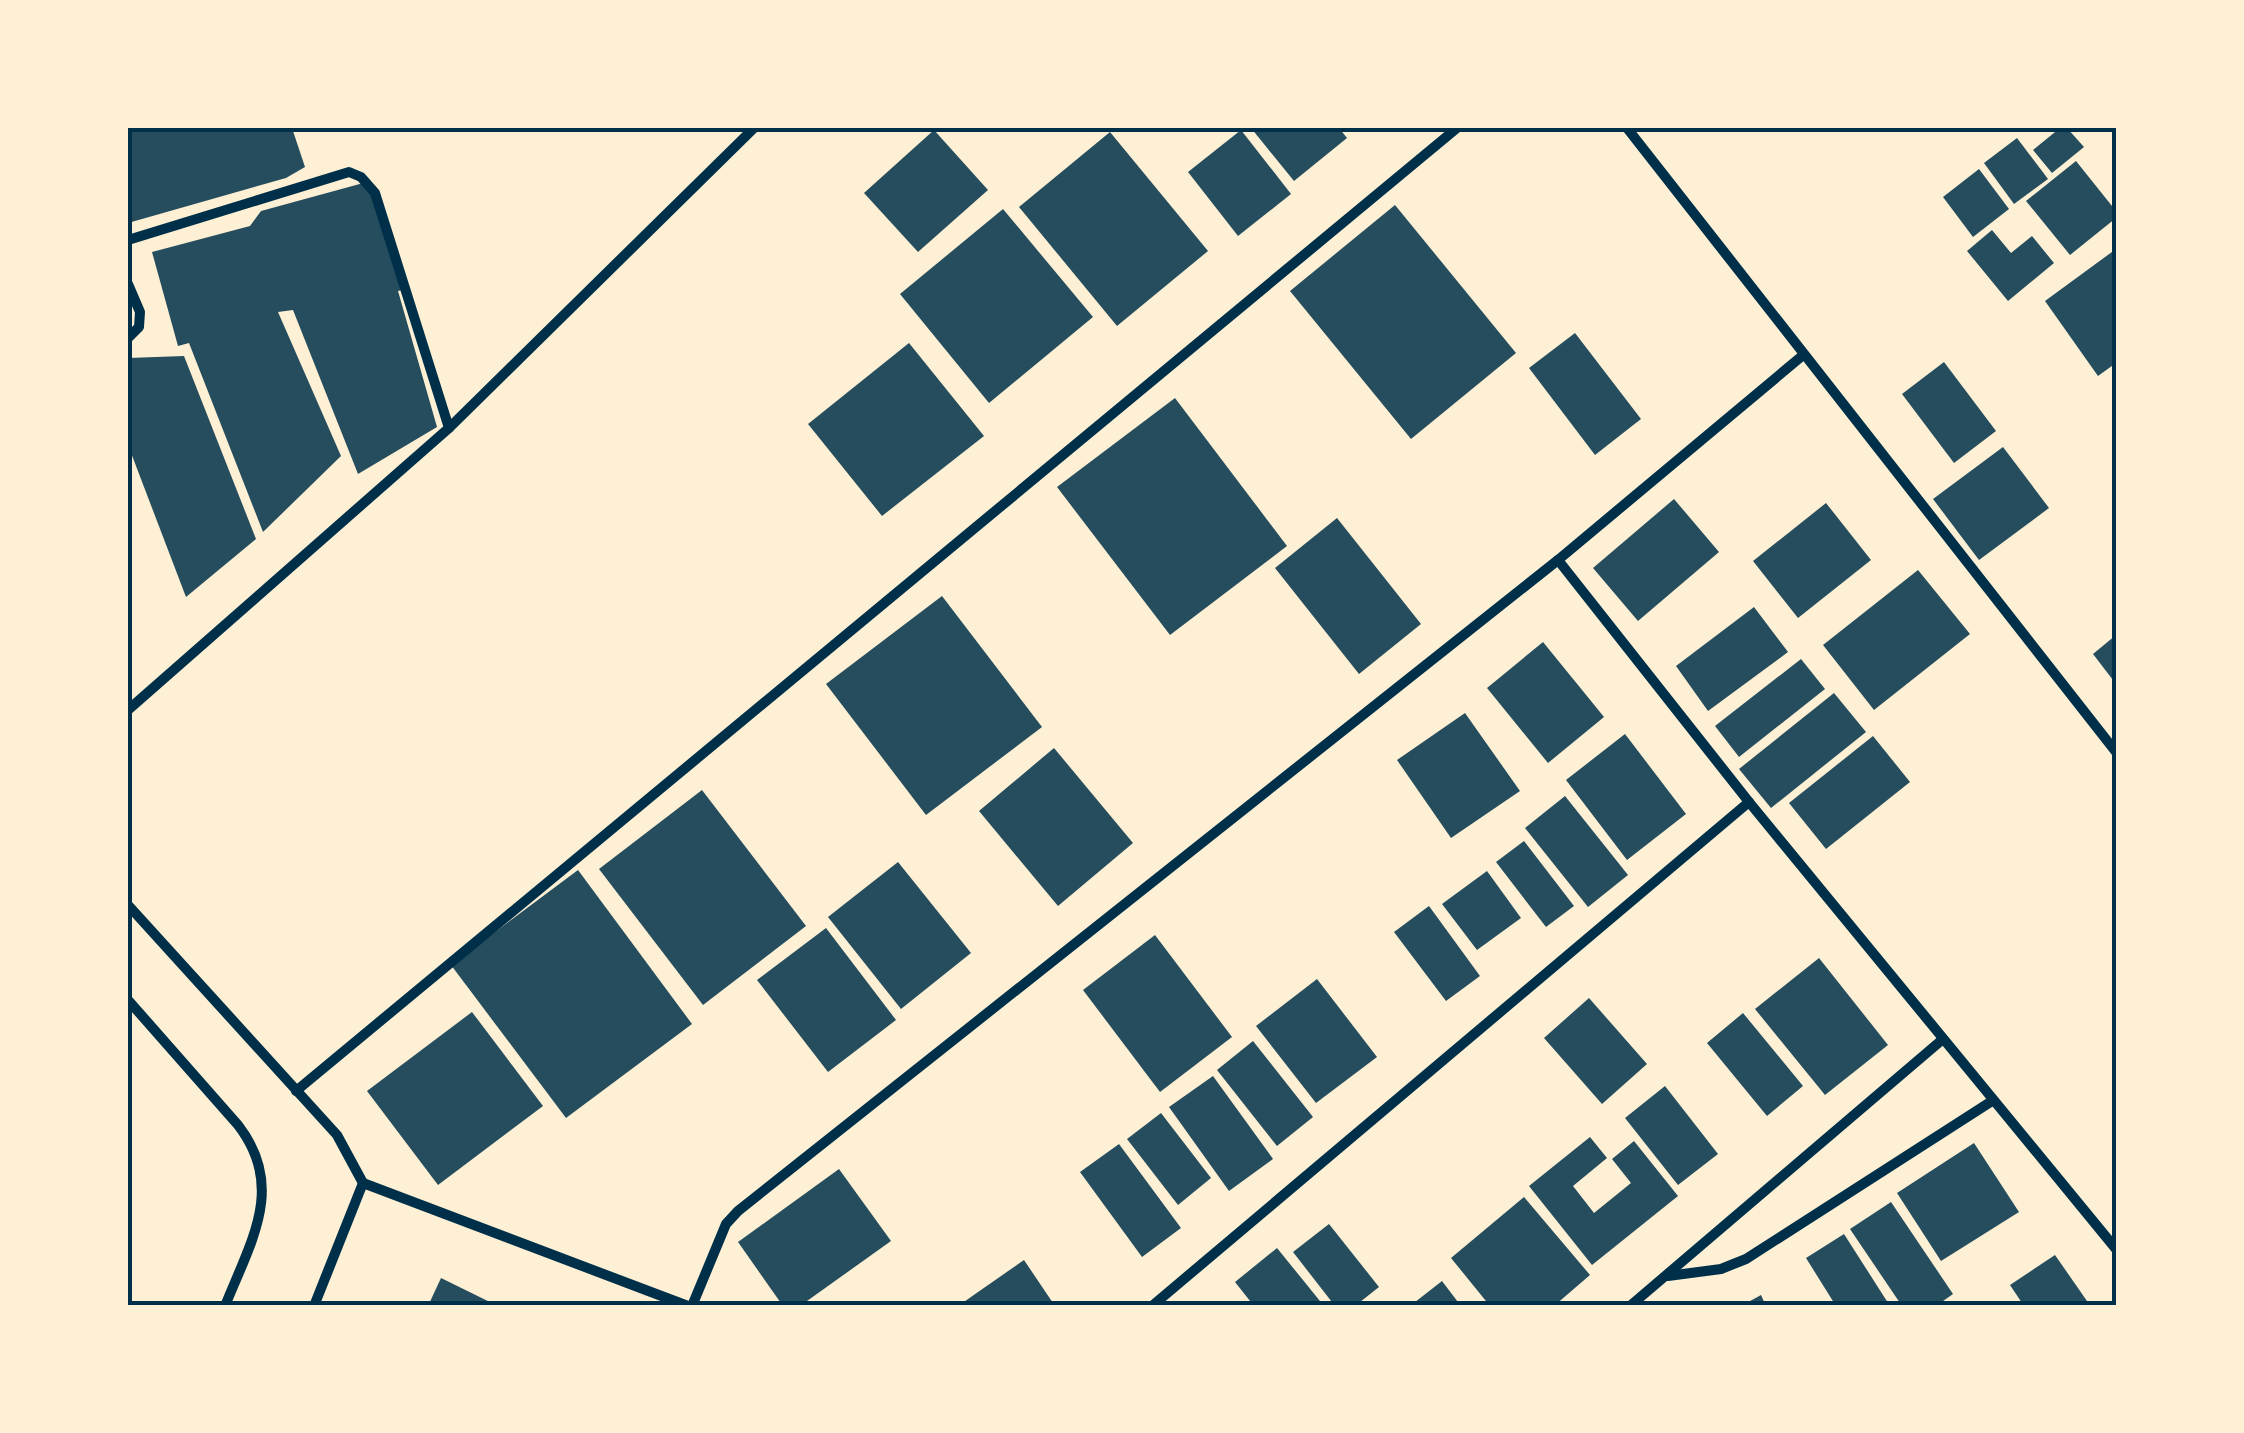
<svg xmlns="http://www.w3.org/2000/svg" width="2244" height="1433" viewBox="0 0 2244 1433" font-family="Bitter,serif">
<rect width="100%" height="100%" fill="#fdf0d5"/>
<g fill="#264d5e">
<polygon points="128,128 292,128 305,167 286,178 128,223"/>
<polygon points="1251,128 1339,128 1347,138 1294,181"/>
<polygon points="2060,128 2067,128 2084,147 2052,173 2033,150"/>
<polygon points="934,130 988,190 918,252 864,193"/>
<polygon points="1241,130 1291,194 1238,236 1188,172"/>
<polygon points="1110,132 1208,251 1117,326 1019,207"/>
<polygon points="2017,138 2048,179 2014,204 1984,163"/>
<polygon points="2076,161 2116,211 2116,218 2070,255 2026,201"/>
<polygon points="1979,169 2009,209 1973,237 1943,197"/>
<polygon points="367,182 406,289 398,291 437,427 358,474 293,310 278,312 341,456 263,532 189,343 178,346 152,252 250,226 261,211"/>
<polygon points="1395,205 1516,353 1411,439 1290,291"/>
<polygon points="1003,209 1093,317 989,403 900,294"/>
<polygon points="1992,230 2011,253 2032,236 2054,263 2008,301 1967,251"/>
<polygon points="2116,249 2116,363 2098,376 2045,301"/>
<polygon points="1575,333 1641,419 1595,455 1529,368"/>
<polygon points="909,343 984,436 882,516 808,424"/>
<polygon points="184,356 256,539 186,597 128,445 128,358"/>
<polygon points="1944,362 1996,431 1954,463 1902,394"/>
<polygon points="1175,398 1287,546 1170,635 1057,487"/>
<polygon points="2003,447 2049,508 1979,560 1933,499"/>
<polygon points="1674,499 1719,552 1638,621 1593,568"/>
<polygon points="1826,503 1871,560 1798,618 1753,561"/>
<polygon points="1337,518 1421,624 1359,674 1275,568"/>
<polygon points="1918,570 1970,634 1874,710 1823,645"/>
<polygon points="942,596 1042,727 926,815 826,684"/>
<polygon points="1754,607 1788,652 1708,711 1676,666"/>
<polygon points="2116,635 2116,684 2093,654"/>
<polygon points="1543,642 1604,717 1548,763 1487,688"/>
<polygon points="1801,659 1825,689 1739,757 1715,726"/>
<polygon points="1834,693 1866,732 1771,808 1739,769"/>
<polygon points="1465,713 1520,791 1451,838 1397,760"/>
<polygon points="1625,734 1686,814 1627,860 1566,780"/>
<polygon points="1873,736 1910,782 1826,849 1789,803"/>
<polygon points="1054,748 1133,843 1058,906 979,811"/>
<polygon points="702,790 806,926 703,1005 599,869"/>
<polygon points="1565,796 1628,875 1588,907 1525,828"/>
<polygon points="1524,841 1574,906 1546,927 1496,862"/>
<polygon points="898,862 971,953 901,1009 828,917"/>
<polygon points="578,870 692,1024 566,1118 451,965"/>
<polygon points="1487,871 1521,918 1477,950 1442,904"/>
<polygon points="1429,906 1480,976 1446,1001 1394,932"/>
<polygon points="826,928 896,1020 828,1072 757,980"/>
<polygon points="1155,935 1232,1037 1160,1092 1083,990"/>
<polygon points="1819,958 1888,1045 1825,1095 1755,1009"/>
<polygon points="1317,979 1377,1057 1316,1103 1256,1026"/>
<polygon points="1589,998 1647,1064 1602,1104 1544,1038"/>
<polygon points="472,1012 543,1106 438,1185 367,1091"/>
<polygon points="1743,1013 1803,1086 1767,1116 1707,1043"/>
<polygon points="1253,1041 1313,1117 1277,1146 1217,1070"/>
<polygon points="1213,1076 1273,1159 1229,1191 1169,1107"/>
<polygon points="1665,1086 1718,1154 1678,1185 1625,1118"/>
<polygon points="1161,1113 1211,1178 1178,1205 1127,1139"/>
<polygon points="1590,1137 1607,1158 1573,1186 1594,1213 1631,1183 1612,1159 1634,1141 1678,1196 1592,1265 1529,1186"/>
<polygon points="1974,1143 2019,1212 1941,1261 1897,1193"/>
<polygon points="1119,1144 1181,1228 1142,1257 1080,1172"/>
<polygon points="839,1169 891,1241 800,1306 783,1306 738,1242"/>
<polygon points="1524,1197 1590,1275 1554,1306 1490,1306 1451,1258"/>
<polygon points="1891,1202 1953,1294 1936,1306 1902,1306 1850,1229"/>
<polygon points="1329,1224 1379,1287 1355,1306 1335,1306 1293,1252"/>
<polygon points="1844,1234 1890,1306 1836,1306 1806,1258"/>
<polygon points="1277,1248 1324,1306 1254,1306 1235,1282"/>
<polygon points="2055,1255 2087,1301 2080,1306 2024,1306 2010,1285"/>
<polygon points="1024,1260 1055,1306 958,1306"/>
<polygon points="441,1278 498,1306 428,1306"/>
<polygon points="1442,1281 1461,1306 1410,1306"/>
<polygon points="1761,1295 1766,1306 1741,1306"/>
</g>
<g fill="none" stroke-linecap="round" stroke-linejoin="round">
<g stroke="#003049" stroke-width="10">
<polyline points="1627,128 2116,752"/>
<polyline points="128,240 349,172 361,177 375,193 449,428"/>
<polyline points="128,284 140,312 139,327 128,338"/>
<polyline points="1558,560 1749,802 2116,1249"/>
<polyline points="128,710 449,428 754,128"/>
<polyline points="128,905 337,1135 363,1183"/>
<path d="M128,1000L238,1125C286,1187 251,1241 225,1306"/>
<polyline points="296,1091 1457,128"/>
<polyline points="363,1183 688,1306"/>
<polyline points="1668,1276 1721,1269 1746,1259 1992,1101"/>
<polyline points="314,1306 363,1183"/>
<polyline points="692,1306 726,1224 738,1211 1558,560 1802,356"/>
<polyline points="1152,1306 1749,802"/>
<polyline points="1630,1306 1943,1039"/>
</g>
</g>
<rect width="2244" height="1433" fill="none" stroke="#fdf0d5" stroke-width="260"/>
<rect x="130" y="130" width="1984" height="1173" fill="none" stroke="#003049" stroke-width="4"/>
</svg>
